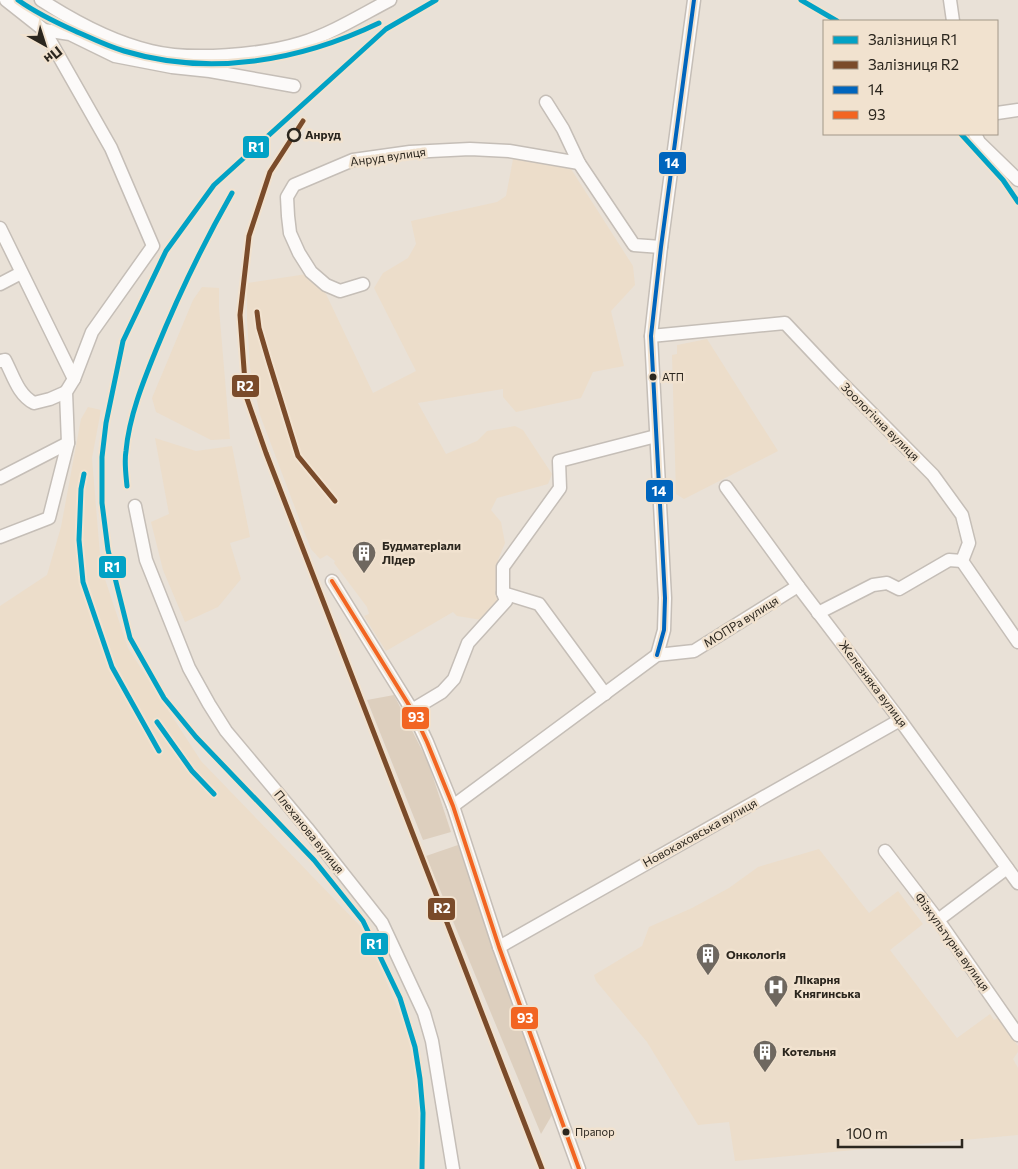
<svg xmlns="http://www.w3.org/2000/svg" width="1018" height="1169" viewBox="0 0 1018 1169" font-family="Commissioner,sans-serif">
<rect width="100%" height="100%" fill="#e9e1d7"/>
<g fill="#ecddca">
<polygon points="513,159 571,169 633,266 635,285 611,311 624,366 593,372 581,398 516,412 503,397 503,389 418,403 446,454 477,441 487,431 515,426 523,430 552,474 548,484 497,498 491,510 501,522 505,543 498,560 497,603 482,620 457,616 453,612 386,651 364,616 369,614 367,607 334,563 335,561 327,555 320,559 311,549 303,529 260,415 250,368 247,320 247,283 307,274 326,294 373,393 416,371 374,288 383,273 408,258 416,244 411,221 497,202 506,196"/>
<polygon points="202,287 219,288 219,308 230,439 211,440 156,412 152,398 193,300"/>
<polygon points="707,339 778,451 684,499 676,494 672,355 677,354 677,345"/>
<polygon points="88,407 101,410 92,458 101,567 128,648 201,761 364,930 409,1034 415,1058 423,1149 418,1169 0,1169 0,606 47,575 61,527 81,419"/>
<polygon points="155,438 196,451 232,446 250,537 230,543 241,579 218,607 185,622 163,570 151,522 169,514"/>
<polygon points="819,849 869,913 898,891 923,924 890,950 957,1038 990,1014 994,1020 998,1018 1018,1046 1018,1052 1013,1059 1018,1068 1018,1135 735,1161 729,1122 698,1125 647,1042 596,981 594,975 642,946 649,927 692,908 729,888 758,867"/>
</g>
<g fill="#ddcfbe">
<polygon points="394,695 428,762 451,832 423,840 367,700"/>
<polygon points="458,845 552,1115 541,1134 426,856"/>
</g>
<g fill="none" stroke-linecap="round" stroke-linejoin="round">
<defs>
<g id="minor">
<polyline points="6,0 44,30 70,34 115,56 172,67 210,71 294,86"/>
<path d="M41,0C75,22 112,42 151,51C191,61 262,55 301,43C333,33 361,15 390,0"/>
<polyline points="950,0 953,21"/>
<polyline points="546,102 563,129 579,163 634,245 661,247"/>
<polyline points="997,113 1018,110"/>
<polyline points="975,134 979,142 1018,180"/>
<polyline points="0,228 74,379"/>
<polyline points="0,284 21,273"/>
<polyline points="363,284 340,291 326,285 311,272 299,253 290,233 288,216 287,197 294,185 353,160 410,152 470,149 509,151 579,163"/>
<polyline points="651,336 785,323 835,376 933,475 962,515 969,543 962,561 1018,642"/>
<path d="M0,361L5,360C13,375 18,395 34,403L50,399L66,392"/>
<polyline points="0,478 68,443"/>
<polyline points="726,487 798,586 900,720 1018,883"/>
<polyline points="135,506 146,560 189,668 209,704 226,731 307,828 382,923 424,1013 432,1041 453,1169"/>
<polyline points="0,537 49,518 68,443 66,392 74,379 92,332 153,246 111,148 44,30"/>
<polyline points="332,581 412,710 427,742 453,806 499,947 579,1169"/>
<polyline points="503,593 539,604 605,694"/>
<polyline points="818,613 873,585 887,583 899,589 949,560 962,561"/>
<polyline points="657,655 664,630 665,598 651,336 661,247 694,0"/>
<polyline points="412,710 442,692 454,679 468,643 506,601 503,593 503,567 560,488 559,461 656,436"/>
<polyline points="453,806 657,655 694,651 798,586"/>
<polyline points="885,851 938,920 1018,1035"/>
<polyline points="938,920 1007,868"/>
<polyline points="499,947 900,720"/>
</g>
</defs>
<use href="#minor" stroke="#c5beb7" stroke-width="15"/>
<use href="#minor" stroke="#fcfaf9" stroke-width="12"/>
<defs>
<polyline id="bus-1" points="657,655 664,630 665,598 651,336 661,247 694,0"/>
<polyline id="bus-2" points="332,581 412,710 427,742 453,806 499,947 579,1169"/>
</defs>
<use href="#bus-1" stroke="#f1e2cf" stroke-width="8"/>
<use href="#bus-2" stroke="#f1e2cf" stroke-width="8"/>
<use href="#bus-1" stroke="#0065bd" stroke-width="4"/>
<use href="#bus-2" stroke="#f26522" stroke-width="4"/>
<defs>
<g id="rail-1">
<path d="M18,0C36,13 55,22 75,31C91,38 107,46 124,51C210,77 300,61 379,23"/>
<polyline points="801,0 837,21"/>
<polyline points="961,134 1003,180 1018,202"/>
<polyline points="84,474 81,489 79,540 83,582 112,667 159,751"/>
<path d="M127,486C126,475 124,462 126,451C129,417 143,382 156,350C178,296 203,244 232,193"/>
<polyline points="157,722 192,771 214,794"/>
<polyline points="422,1169 423,1113 420,1079 415,1047 400,998 363,921 314,860 196,737 164,698 130,638 108,550 102,503 102,457 106,423 123,341 166,251 214,185 386,29 436,0"/>
</g>
<g id="rail-2">
<polyline points="303,121 270,172 249,236 240,315 246,396 266,453 542,1169"/>
<polyline points="257,312 259,328 269,362 298,456 335,501"/>
</g>
</defs>
<use href="#rail-1" stroke="#f1e2cf" stroke-width="9"/>
<use href="#rail-2" stroke="#f1e2cf" stroke-width="9"/>
<use href="#rail-1" stroke="#02a2c5" stroke-width="5"/>
<use href="#rail-2" stroke="#7a4b2a" stroke-width="5"/>
</g>
<defs>
<symbol id="building-pin" viewBox="-11 -11 22 30"><path d="M0 17L-7.5 6A9.5 9.5 0 1 1 7.5 6Z" fill="#6e675f" stroke="#f1e2cf"/><path d="M-4-6H4V6H1V3H-1V6H-4ZM-2.5-4.3h1.7v1.8h-1.7ZM.8-4.3h1.7v1.8H.8ZM-2.5-1h1.7V.8h-1.7ZM.8-1h1.7V.8H.8Z" fill="#fff"/></symbol>
<symbol id="hospital-pin" viewBox="-11 -11 22 30"><path d="M0 17L-7.5 6A9.5 9.5 0 1 1 7.5 6Z" fill="#6e675f" stroke="#f1e2cf"/><path d="M-5-5h3v3.5h4V-5h3V5h-3V1.5h-4V5h-3Z" fill="#fff"/></symbol>
</defs>
<g fill-rule="evenodd">
<use href="#building-pin" x="350" y="539" width="28" height="38"/>
<use href="#building-pin" x="694" y="941" width="28" height="38"/>
<use href="#hospital-pin" x="762" y="973" width="28" height="38"/>
<use href="#building-pin" x="751" y="1038" width="28" height="38"/>
</g>
<circle fill="#f1e2cf" stroke="#2b261e" stroke-width="2.5" cx="294" cy="135" r="6"/>
<g fill="#2b261e" stroke="#f1e2cf" stroke-width="2">
<circle cx="653" cy="377" r="4.5"/>
<circle cx="566" cy="1132" r="4.5"/>
</g>
<g text-anchor="middle" stroke-width="5" stroke-linejoin="round" paint-order="stroke">
<g font-size="11" fill="#2b261e" stroke="#f1e2cf" text-anchor="start">
<text x="662" y="381">АТП</text>
<text x="575" y="1136">Прапор</text>
</g>
<g font-size="12" font-weight="bold" fill="#2b261e" stroke="#f1e2cf" text-anchor="start">
<text x="305" y="139">Анруд</text>
</g>
<g font-size="12" fill="#2b261e" stroke="#f1e2cf">
<text transform="translate(388 157) rotate(-8)" y="4">Анруд вулиця</text>
<text transform="translate(880 422) rotate(45)" y="4">Зоологічна вулиця</text>
<text transform="translate(741 622) rotate(-32)" y="4">МОПРа вулиця</text>
<text transform="translate(873 684) rotate(53)" y="4">Железняка вулиця</text>
<text transform="translate(309 832) rotate(51)" y="4">Плеханова вулиця</text>
<text transform="translate(700 833) rotate(-29)" y="4">Новокаховська вулиця</text>
<text transform="translate(952 942) rotate(54)" y="4">Фізкультурна вулиця</text>
</g>
<g font-size="12" font-weight="bold" fill="#2b261e" stroke="#f1e2cf" text-anchor="start">
<text x="382" y="550">Будматеріали<tspan x="382" dy="14">Лідер</tspan></text>
<text x="726" y="959">Онкологія</text>
<text x="794" y="984">Лікарня<tspan x="794" dy="14">Княгинська</tspan></text>
<text x="782" y="1056">Котельня</text>
</g>
</g>
<g stroke="#f1e2cf" stroke-width="2">
<rect x="242" y="135" width="28" height="24" rx="5" fill="#02a2c5"/>
<rect x="658" y="151" width="29" height="24" rx="5" fill="#0065bd"/>
<rect x="231" y="374" width="29" height="24" rx="5" fill="#7a4b2a"/>
<rect x="645" y="479" width="29" height="24" rx="5" fill="#0065bd"/>
<rect x="98" y="555" width="29" height="24" rx="5" fill="#02a2c5"/>
<rect x="401" y="706" width="29" height="24" rx="5" fill="#f26522"/>
<rect x="427" y="897" width="29" height="24" rx="5" fill="#7a4b2a"/>
<rect x="360" y="932" width="29" height="24" rx="5" fill="#02a2c5"/>
<rect x="510" y="1006" width="29" height="24" rx="5" fill="#f26522"/>
</g>
<g font-size="14" text-anchor="middle" font-weight="bold" fill="#fff">
<text x="256" y="152">R1</text>
<text x="672" y="168">14</text>
<text x="245" y="391">R2</text>
<text x="659" y="496">14</text>
<text x="112" y="572">R1</text>
<text x="416" y="722">93</text>
<text x="442" y="913">R2</text>
<text x="374" y="949">R1</text>
<text x="525" y="1023">93</text>
</g>
<rect x="823" y="20" width="175" height="115" fill="#f1e2cf" stroke="#a29788"/>
<rect x="833" y="36" width="25" height="8" fill="#02a2c5" stroke="#a29788"/>
<text x="868" y="45" font-size="15" fill="#2b261e">Залізниця R1</text>
<rect x="833" y="61" width="25" height="8" fill="#7a4b2a" stroke="#a29788"/>
<text x="868" y="70" font-size="15" fill="#2b261e">Залізниця R2</text>
<rect x="833" y="86" width="25" height="8" fill="#0065bd" stroke="#a29788"/>
<text x="868" y="95" font-size="15" fill="#2b261e">14</text>
<rect x="833" y="111" width="25" height="8" fill="#f26522" stroke="#a29788"/>
<text x="868" y="120" font-size="15" fill="#2b261e">93</text>
<g transform="translate(45 45) rotate(141)" stroke="#f1e2cf" stroke-width="4" paint-order="stroke">
<path d="M0-4L9 19L0 12L-9 19Z" fill="#2b261e"/>
<text y="-8" font-size="14" font-weight="bold" text-anchor="middle" fill="#2b261e">Пн</text>
</g>
<path d="M838 1139v8h124v-8" fill="none" stroke="#2b261e" stroke-width="2.5"/>
<text x="846" y="1139" font-size="15" fill="#2b261e" stroke="#f1e2cf" stroke-width="4" paint-order="stroke">100 m</text>
</svg>
